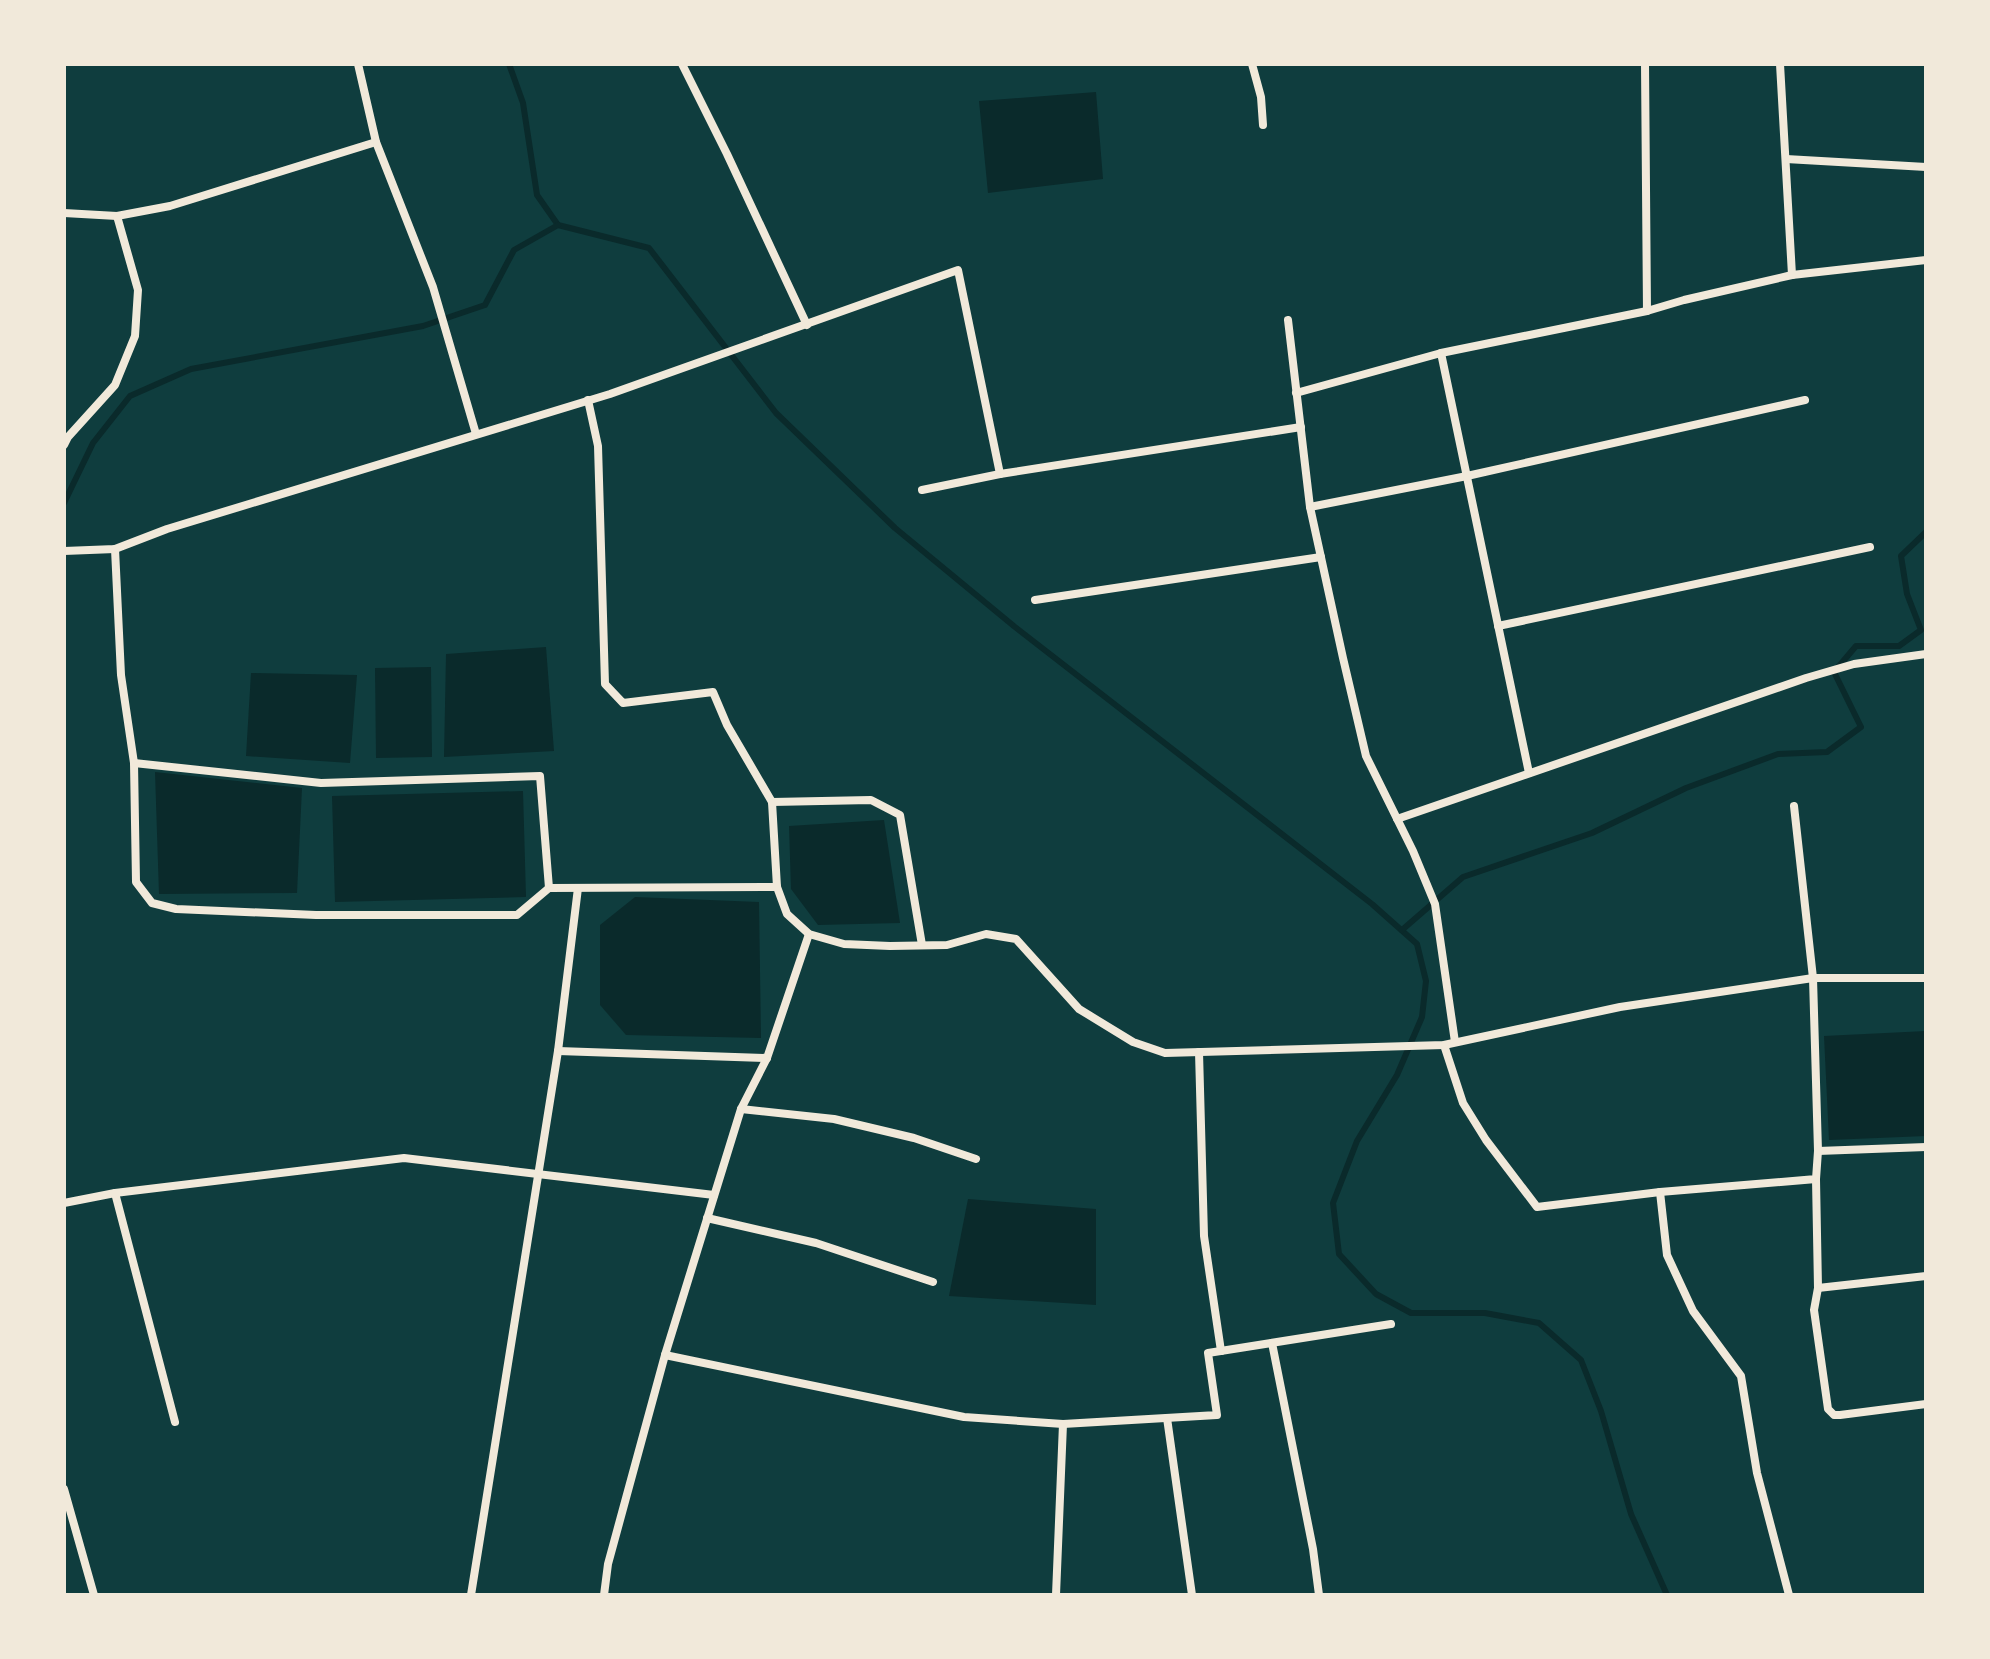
<svg xmlns="http://www.w3.org/2000/svg" width="1990" height="1659" viewBox="0 0 1990 1659" font-family="'Asap Condensed',sans-serif">
<rect width="100%" height="100%" fill="#0f3d3e"/>
<g fill="#0a2a2b">
<polygon points="1096,92 1103,179 988,193 979,101"/>
<polygon points="546,647 554,751 444,757 446,654"/>
<polygon points="431,667 432,757 376,758 375,668"/>
<polygon points="251,673 357,675 350,763 246,756"/>
<polygon points="155,772 302,788 297,893 159,894"/>
<polygon points="523,791 526,897 335,902 332,796"/>
<polygon points="884,820 900,923 818,925 791,889 789,826"/>
<polygon points="635,897 759,902 761,1038 626,1035 600,1005 600,925"/>
<polygon points="1926,1031 1926,1136 1829,1140 1824,1036"/>
<polygon points="968,1199 1096,1209 1096,1305 949,1296"/>
</g>
<g fill="none" stroke-linecap="round" stroke-linejoin="round">
<g stroke="#0a2a2b" stroke-width="6">
<polyline points="509,64 523,103 537,195 558,225 649,248 776,413 895,528 1015,627 1372,904 1417,944 1426,981 1422,1017 1397,1075 1357,1141 1333,1203 1339,1254 1376,1294 1411,1313 1485,1313 1539,1323 1581,1360 1601,1411 1631,1514 1667,1595"/>
<polyline points="64,503 93,443 130,396 191,369 423,326 485,305 514,250 558,225"/>
<polyline points="1402,930 1463,877 1592,833 1686,788 1778,754 1827,752 1861,727 1834,672 1856,646 1899,646 1921,630 1907,594 1901,556 1926,532"/>
</g>
<g stroke="#f1e9da" stroke-width="8">
<polyline points="358,64 376,142 433,287 476,434"/>
<polyline points="682,64 727,154 807,325"/>
<polyline points="1252,64 1261,97 1263,125"/>
<polyline points="1645,64 1647,311"/>
<polyline points="1780,64 1792,275"/>
<polyline points="1786,159 1926,167"/>
<polyline points="64,213 117,216 170,206 376,142"/>
<polyline points="1288,320 1310,507 1343,658 1366,756 1413,851 1435,904 1455,1042"/>
<polyline points="1441,353 1529,773"/>
<polyline points="1296,393 1441,353 1647,311 1684,300 1792,275 1926,260"/>
<polyline points="588,400 598,446 605,684 623,703 713,692 727,725 772,802 777,887 787,914 809,934 844,944 890,946 947,945 986,934 1016,939 1079,1009 1133,1042 1165,1053 1444,1045 1620,1007 1813,978 1926,978"/>
<polyline points="64,445 68,437 115,385 135,336 138,290 117,216"/>
<polyline points="922,490 1000,474 1301,427"/>
<polyline points="1310,507 1467,476 1805,400"/>
<polyline points="115,549 121,675 134,763 136,882 152,903 176,909 316,915 517,915 549,888 777,887"/>
<polyline points="64,551 115,549 167,529 610,394 958,270 1000,474"/>
<polyline points="1035,600 1321,557"/>
<polyline points="1498,626 1870,547"/>
<polyline points="134,763 321,783 540,776 549,888"/>
<polyline points="772,802 871,800 900,815 922,945"/>
<polyline points="1397,819 1806,678 1854,664 1926,654"/>
<polyline points="1444,1045 1463,1103 1486,1140 1537,1207 1660,1192 1667,1255 1693,1311 1741,1376 1757,1473 1789,1595"/>
<polyline points="558,1051 767,1058"/>
<polyline points="1199,1052 1204,1236 1221,1351"/>
<polyline points="741,1109 834,1119 914,1138 976,1159"/>
<polyline points="1818,1151 1926,1147"/>
<polyline points="1816,1179 1818,1288 1814,1310 1828,1409 1834,1415 1840,1415 1926,1404"/>
<polyline points="1660,1192 1816,1179 1818,1151 1813,978 1794,806"/>
<polyline points="115,1193 175,1422"/>
<polyline points="64,1203 115,1193 404,1158 714,1195"/>
<polyline points="707,1218 816,1243 933,1282"/>
<polyline points="1818,1288 1926,1276"/>
<polyline points="1272,1343 1313,1549 1319,1595"/>
<polyline points="665,1355 964,1417 1063,1424 1217,1415 1208,1353 1391,1324"/>
<polyline points="1167,1418 1192,1595"/>
<polyline points="64,1489 94,1595"/>
<polyline points="471,1595 558,1051 578,888"/>
<polyline points="604,1595 608,1564 665,1355 741,1109 767,1058 809,934"/>
<polyline points="1056,1595 1063,1424"/>
</g>
</g>
<rect width="1990" height="1659" fill="none" stroke="#f1e9da" stroke-width="132"/>
</svg>
